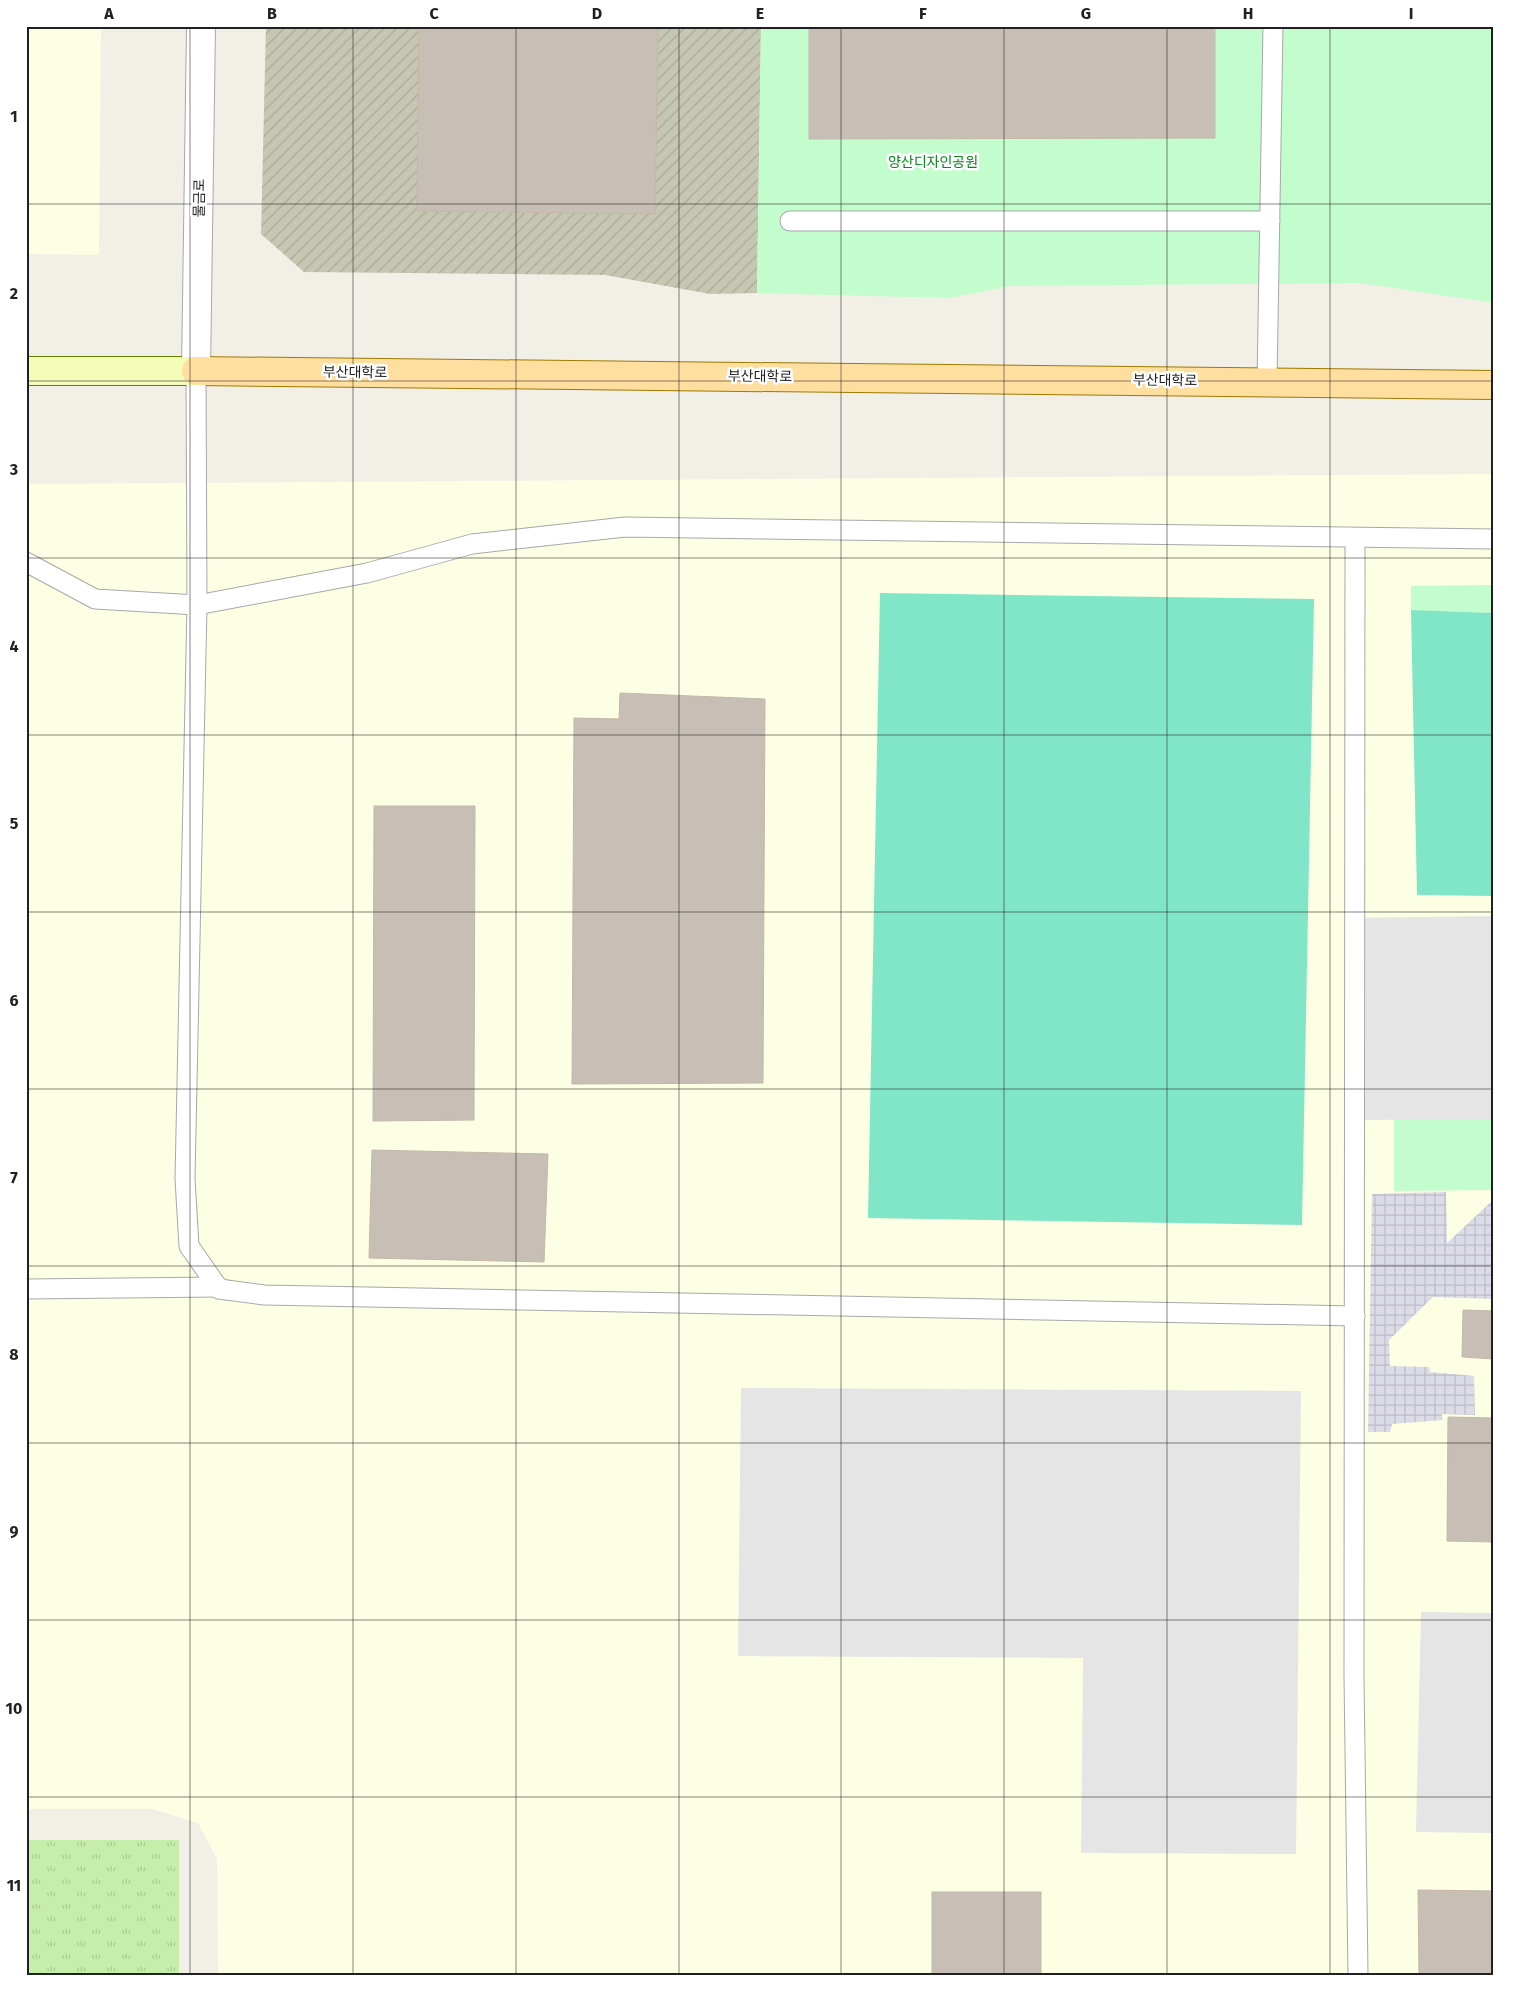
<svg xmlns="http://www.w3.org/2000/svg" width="1520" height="2001" viewBox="0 0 1520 2001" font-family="'Fira Sans','Noto Sans KR',sans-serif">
<defs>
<pattern id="construction-furrows" width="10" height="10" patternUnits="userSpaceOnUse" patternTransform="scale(1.25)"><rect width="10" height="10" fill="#c5c7b2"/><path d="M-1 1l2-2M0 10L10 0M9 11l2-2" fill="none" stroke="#a9ab99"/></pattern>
<pattern id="grass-tufts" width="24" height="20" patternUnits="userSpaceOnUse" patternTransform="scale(1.25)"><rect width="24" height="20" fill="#c5eeab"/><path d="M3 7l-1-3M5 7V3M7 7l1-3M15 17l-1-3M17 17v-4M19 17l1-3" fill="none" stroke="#a9cc93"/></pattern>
<pattern id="plaza-grid" width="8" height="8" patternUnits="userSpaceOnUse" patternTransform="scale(1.25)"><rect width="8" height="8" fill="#dcdbe8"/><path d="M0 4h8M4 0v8" fill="none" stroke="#bcbcc7"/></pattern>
</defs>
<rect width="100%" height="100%" fill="#f2efe7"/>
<g fill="#fcffe3">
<polygon points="26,26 101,26 99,255 26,254"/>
<polygon points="1494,474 1494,1975 218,1975 217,1859 198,1823 152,1809 26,1809 26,484"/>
</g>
<polygon fill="url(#construction-furrows)" points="266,26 761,26 757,293 710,294 605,275 304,272 261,234"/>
<rect fill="url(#grass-tufts)" x="26" y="1840" width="153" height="135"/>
<g fill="#c3fdcd">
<polygon points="761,26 1494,26 1494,303 1360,283 1010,286 950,298 757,293"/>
<polygon points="1494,585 1494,613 1411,610 1411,586"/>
<polygon points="1394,1119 1494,1119 1494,1190 1394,1191"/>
</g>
<g fill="#81e5c8">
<polygon points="880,593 1314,599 1302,1225 868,1218"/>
<polygon points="1411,610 1494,613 1494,896 1417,895"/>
</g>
<g fill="#e5e5e5">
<polygon points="1494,916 1494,1119 1355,1120 1354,918"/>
<polygon points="741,1388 1301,1391 1296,1854 1081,1853 1083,1658 738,1656"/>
<polygon points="1421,1612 1494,1613 1494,1833 1416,1832"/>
</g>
<polygon fill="url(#plaza-grid)" points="1446,1192 1447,1243 1494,1199 1494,1299 1433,1297 1389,1340 1390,1366 1429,1367 1430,1372 1474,1376 1475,1415 1442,1414 1443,1420 1392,1424 1390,1432 1368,1432 1372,1194"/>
<g fill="#c7bfb6" stroke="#c4b7a8">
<polygon points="419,26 658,26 655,214 417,211"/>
<polygon points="809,26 1215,26 1215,138 809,139"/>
<polygon points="620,693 765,699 763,1083 572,1084 574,718 619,719"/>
<polygon points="374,806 475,806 474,1120 373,1121"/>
<polygon points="372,1150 548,1154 544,1262 369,1258"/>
<polygon points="1463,1310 1494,1311 1494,1359 1462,1357"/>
<polygon points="1448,1417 1494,1418 1494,1542 1447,1541"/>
<polygon points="1418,1890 1494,1891 1494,1975 1419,1975"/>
<rect x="932" y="1892" width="109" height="83"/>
</g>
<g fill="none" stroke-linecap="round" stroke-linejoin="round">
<defs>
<g id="lane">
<polyline points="790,221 1270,221"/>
<polyline points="196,371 197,605 185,1179 189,1246 219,1289 264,1295 1355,1316"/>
<polyline points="1267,382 1273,26"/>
<polyline points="1355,539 1354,1676 1358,1975"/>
<polyline points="26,562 95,599 197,605 367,573 472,544 625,527 1494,539"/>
<polyline points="26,1289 219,1287"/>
</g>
<polyline id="street" points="196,371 201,26"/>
<polyline id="secondary" points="26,371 196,371"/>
<polyline id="primary" points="196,371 1494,385"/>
</defs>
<use href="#lane" stroke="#a8a8a8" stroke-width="21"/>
<use href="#street" stroke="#a8a8a8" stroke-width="30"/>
<use href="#secondary" stroke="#658000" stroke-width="30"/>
<use href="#primary" stroke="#9e7900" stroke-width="30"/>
<use href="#lane" stroke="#fff" stroke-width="19"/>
<use href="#street" stroke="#fff" stroke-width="28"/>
<use href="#secondary" stroke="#f3fdb9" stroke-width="28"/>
<use href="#primary" stroke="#ffdf9f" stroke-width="28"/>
</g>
<path fill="none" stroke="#212121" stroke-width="1" stroke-opacity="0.55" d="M190,26V1975M353,26V1975M516,26V1975M679,26V1975M841,26V1975M1004,26V1975M1167,26V1975M1330,26V1975M26,204H1494M26,381H1494M26,558H1494M26,735H1494M26,912H1494M26,1089H1494M26,1266H1494M26,1443H1494M26,1620H1494M26,1797H1494"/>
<g text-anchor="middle" stroke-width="5" stroke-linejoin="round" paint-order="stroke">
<g font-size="14" fill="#05891d" stroke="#fff">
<text x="933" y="167">양산디자인공원</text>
</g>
<g font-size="14" fill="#212121" stroke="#fff">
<text transform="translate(199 198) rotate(-89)" y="5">물금로</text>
<text transform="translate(355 372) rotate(1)" y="5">부산대학로</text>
<text transform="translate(760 376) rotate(1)" y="5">부산대학로</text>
<text transform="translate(1165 380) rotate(1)" y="5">부산대학로</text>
</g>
</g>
<rect width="1520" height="2001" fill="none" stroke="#ffffff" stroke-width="55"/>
<rect x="28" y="28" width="1464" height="1946" fill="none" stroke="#212121" stroke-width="2"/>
<g font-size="16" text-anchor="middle" font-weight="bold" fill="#212121">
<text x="109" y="19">A</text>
<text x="272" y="19">B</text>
<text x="434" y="19">C</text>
<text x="597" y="19">D</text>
<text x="760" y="19">E</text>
<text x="923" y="19">F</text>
<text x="1086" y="19">G</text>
<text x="1248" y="19">H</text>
<text x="1411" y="19">I</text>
<text x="14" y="122">1</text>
<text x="14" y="299">2</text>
<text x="14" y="475">3</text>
<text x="14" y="652">4</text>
<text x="14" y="829">5</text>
<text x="14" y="1006">6</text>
<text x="14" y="1183">7</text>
<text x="14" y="1360">8</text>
<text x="14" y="1537">9</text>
<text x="14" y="1714">10</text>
<text x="14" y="1891">11</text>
</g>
</svg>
